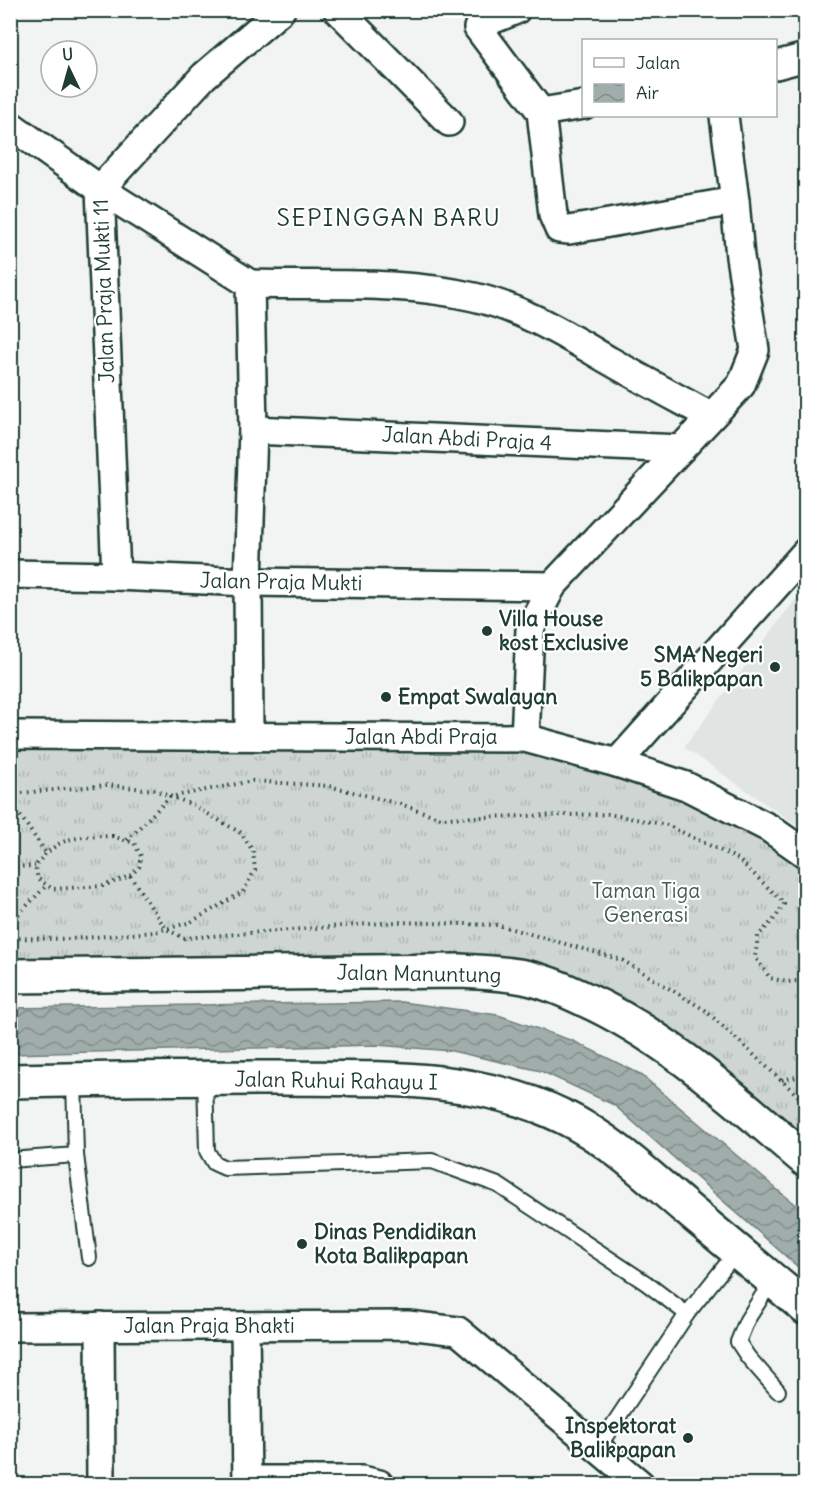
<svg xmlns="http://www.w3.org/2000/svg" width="816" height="1495" viewBox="0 0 816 1495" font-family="Delius,sans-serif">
<defs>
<pattern id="grass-tufts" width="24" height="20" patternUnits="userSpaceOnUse" patternTransform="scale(1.5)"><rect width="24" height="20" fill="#ced5d3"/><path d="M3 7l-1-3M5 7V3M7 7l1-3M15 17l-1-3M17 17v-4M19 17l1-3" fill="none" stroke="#b0b8b6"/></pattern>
<pattern id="water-waves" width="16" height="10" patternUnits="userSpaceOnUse" patternTransform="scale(1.5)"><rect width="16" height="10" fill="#a1adaa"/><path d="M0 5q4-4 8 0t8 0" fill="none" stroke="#838e8b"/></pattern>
</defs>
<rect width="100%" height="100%" fill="#f2f3f3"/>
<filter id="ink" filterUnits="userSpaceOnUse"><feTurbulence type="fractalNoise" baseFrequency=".0167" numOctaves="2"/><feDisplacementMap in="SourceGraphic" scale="12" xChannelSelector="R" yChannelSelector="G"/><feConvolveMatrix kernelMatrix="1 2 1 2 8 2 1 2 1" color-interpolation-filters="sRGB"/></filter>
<g filter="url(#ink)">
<polygon fill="#e0e4e3" points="805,587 806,831 805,831 684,747"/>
<polygon fill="url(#grass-tufts)" stroke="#768984" stroke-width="1.5" points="11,741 534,748 694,795 805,866 805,1172 630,1024 548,985 11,968"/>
<polygon fill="url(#water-waves)" stroke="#6d807b" stroke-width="1.5" points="401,1002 498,1015 573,1041 640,1074 805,1213 805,1273 614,1105 541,1071 452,1051 377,1045 11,1054 11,1008"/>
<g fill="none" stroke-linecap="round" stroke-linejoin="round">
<defs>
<g id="service">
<polyline points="205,1078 207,1151 214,1163 225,1168 432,1161 498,1185 646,1283 687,1314 737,1251"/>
<polyline points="76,1155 89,1258"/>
<polyline points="10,1160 76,1155 74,1080"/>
<polyline points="773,1279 747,1320 738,1342 748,1357 778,1391"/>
<polyline points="597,1449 687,1314"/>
</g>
<g id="minor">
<polyline points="338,10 449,122"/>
<polyline points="516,10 489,21 478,28 541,112 553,215 559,229 569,230 735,201"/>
<polyline points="776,65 806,57"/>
<polyline points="541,112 584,105"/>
<polyline points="10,125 100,189 250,284 253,430 248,582 249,735"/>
<path d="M250,284C324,286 401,280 474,297C522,308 567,336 610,361C643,380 677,398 710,416"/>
<polyline points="253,430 681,449"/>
<polyline points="10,574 116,576 248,582 552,586"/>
<polyline points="116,576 100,189 204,76 281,10"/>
<polyline points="10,735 525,738 617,763 686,786 769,828 806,854"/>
<polyline points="525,738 530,629 552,586 741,385 755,350 740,257 735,201 724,116"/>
<polyline points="617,763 806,552"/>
<polyline points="100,1326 101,1484"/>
<polyline points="245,1326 247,1484"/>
<polyline points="10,1327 408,1325 458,1331 640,1484"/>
<polyline points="247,1480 362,1480 379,1484"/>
</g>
<g id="tertiary">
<path d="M10,976L460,971C482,972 503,973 524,977C545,981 565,990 584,999C668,1037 736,1101 806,1160"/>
<path d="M10,1081C100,1079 189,1078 278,1078C374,1079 475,1073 564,1117C611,1140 647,1175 687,1209C726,1242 766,1274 806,1308"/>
</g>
</defs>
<use href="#service" stroke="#1f3d34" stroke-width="18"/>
<use href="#minor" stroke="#1f3d34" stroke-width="32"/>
<use href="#tertiary" stroke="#1f3d34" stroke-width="38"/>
<g stroke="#1f3d34" stroke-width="4" stroke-dasharray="1.5 4.5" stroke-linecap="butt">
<polyline points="10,794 107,785 154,790 191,804 241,833 253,851 255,870 243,892 191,922 155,932 70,939 10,938"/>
<polyline points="10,801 46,853"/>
<path d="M112,836L134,843L141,856L139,867L130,876L103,886L53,889L38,879L35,866C60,835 75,837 112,836Z"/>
<polyline points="127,840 170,797 252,781 329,786 400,804 441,818 608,814 667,825 738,859 780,899 784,904 776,917 758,936 755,957 770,978 787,982 806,980"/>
<polyline points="10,867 35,866"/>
<polyline points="130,876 166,929 184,938 396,922 498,925 622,960 705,1010 806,1103"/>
<polyline points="10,923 47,885"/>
<polyline points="782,1080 806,1075"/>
</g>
<use href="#service" stroke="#fff" stroke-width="14"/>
<use href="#minor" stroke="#fff" stroke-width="27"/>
<use href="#tertiary" stroke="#fff" stroke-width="33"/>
</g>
</g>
<g fill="#1f3d34" stroke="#fff" stroke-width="2">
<circle cx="487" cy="631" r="6"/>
<circle cx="775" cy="667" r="6"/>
<circle cx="386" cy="697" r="6"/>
<circle cx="302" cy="1244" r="6"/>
<circle cx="688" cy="1438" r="6"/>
</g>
<g text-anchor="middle" stroke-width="4.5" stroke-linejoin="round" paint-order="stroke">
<g font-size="21" fill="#1f3d34" stroke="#fff">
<text transform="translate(104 291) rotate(-92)" y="7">Jalan Praja Mukti 11</text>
<text transform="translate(467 439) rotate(3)" y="7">Jalan Abdi Praja 4</text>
<text transform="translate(281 582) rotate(1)" y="7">Jalan Praja Mukti</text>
<text x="421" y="744">Jalan Abdi Praja</text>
<text transform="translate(419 974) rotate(1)" y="7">Jalan Manuntung</text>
<text transform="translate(336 1081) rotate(1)" y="7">Jalan Ruhui Rahayu I</text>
<text x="209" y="1333">Jalan Praja Bhakti</text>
</g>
<g font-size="21" font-weight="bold" fill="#1f3d34" stroke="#fff" text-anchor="start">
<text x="499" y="626">Villa House<tspan x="499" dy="24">kost Exclusive</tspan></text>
<text x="763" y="662" text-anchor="end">SMA Negeri<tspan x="763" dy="24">5 Balikpapan</tspan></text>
<text x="398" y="704">Empat Swalayan</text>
<text x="314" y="1239">Dinas Pendidikan<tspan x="314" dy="24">Kota Balikpapan</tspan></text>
<text x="676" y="1433" text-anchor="end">Inspektorat<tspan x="676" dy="24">Balikpapan</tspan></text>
</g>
<g font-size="21" fill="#425b54" stroke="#fff">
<text x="646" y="898">Taman Tiga<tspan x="646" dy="24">Generasi</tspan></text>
</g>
<g font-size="24" letter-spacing="1.5" fill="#1f3d34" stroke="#fff">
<text x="389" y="226">SEPINGGAN BARU</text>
</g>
</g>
<rect width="816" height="1495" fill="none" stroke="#fff" stroke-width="36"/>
<rect x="18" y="18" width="780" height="1459" fill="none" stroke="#1f3d34" stroke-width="2" filter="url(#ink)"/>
<rect x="582" y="39" width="195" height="78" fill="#ffffff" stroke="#a5b1ae" stroke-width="1.5"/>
<rect x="594" y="58" width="30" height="9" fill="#ffffff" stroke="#a5b1ae" stroke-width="1.5"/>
<text x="636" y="69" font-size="18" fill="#1f3d34">Jalan</text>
<rect x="594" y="84" width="30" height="18" fill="url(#water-waves)" stroke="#a5b1ae" stroke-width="1.5"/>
<text x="636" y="99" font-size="18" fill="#1f3d34">Air</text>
<g transform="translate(69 69) rotate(355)"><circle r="28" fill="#ffffff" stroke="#a5b1ae" stroke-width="1.5"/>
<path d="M0-4.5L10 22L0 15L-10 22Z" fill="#1f3d34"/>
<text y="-9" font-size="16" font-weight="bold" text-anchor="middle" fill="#1f3d34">U</text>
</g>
</svg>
